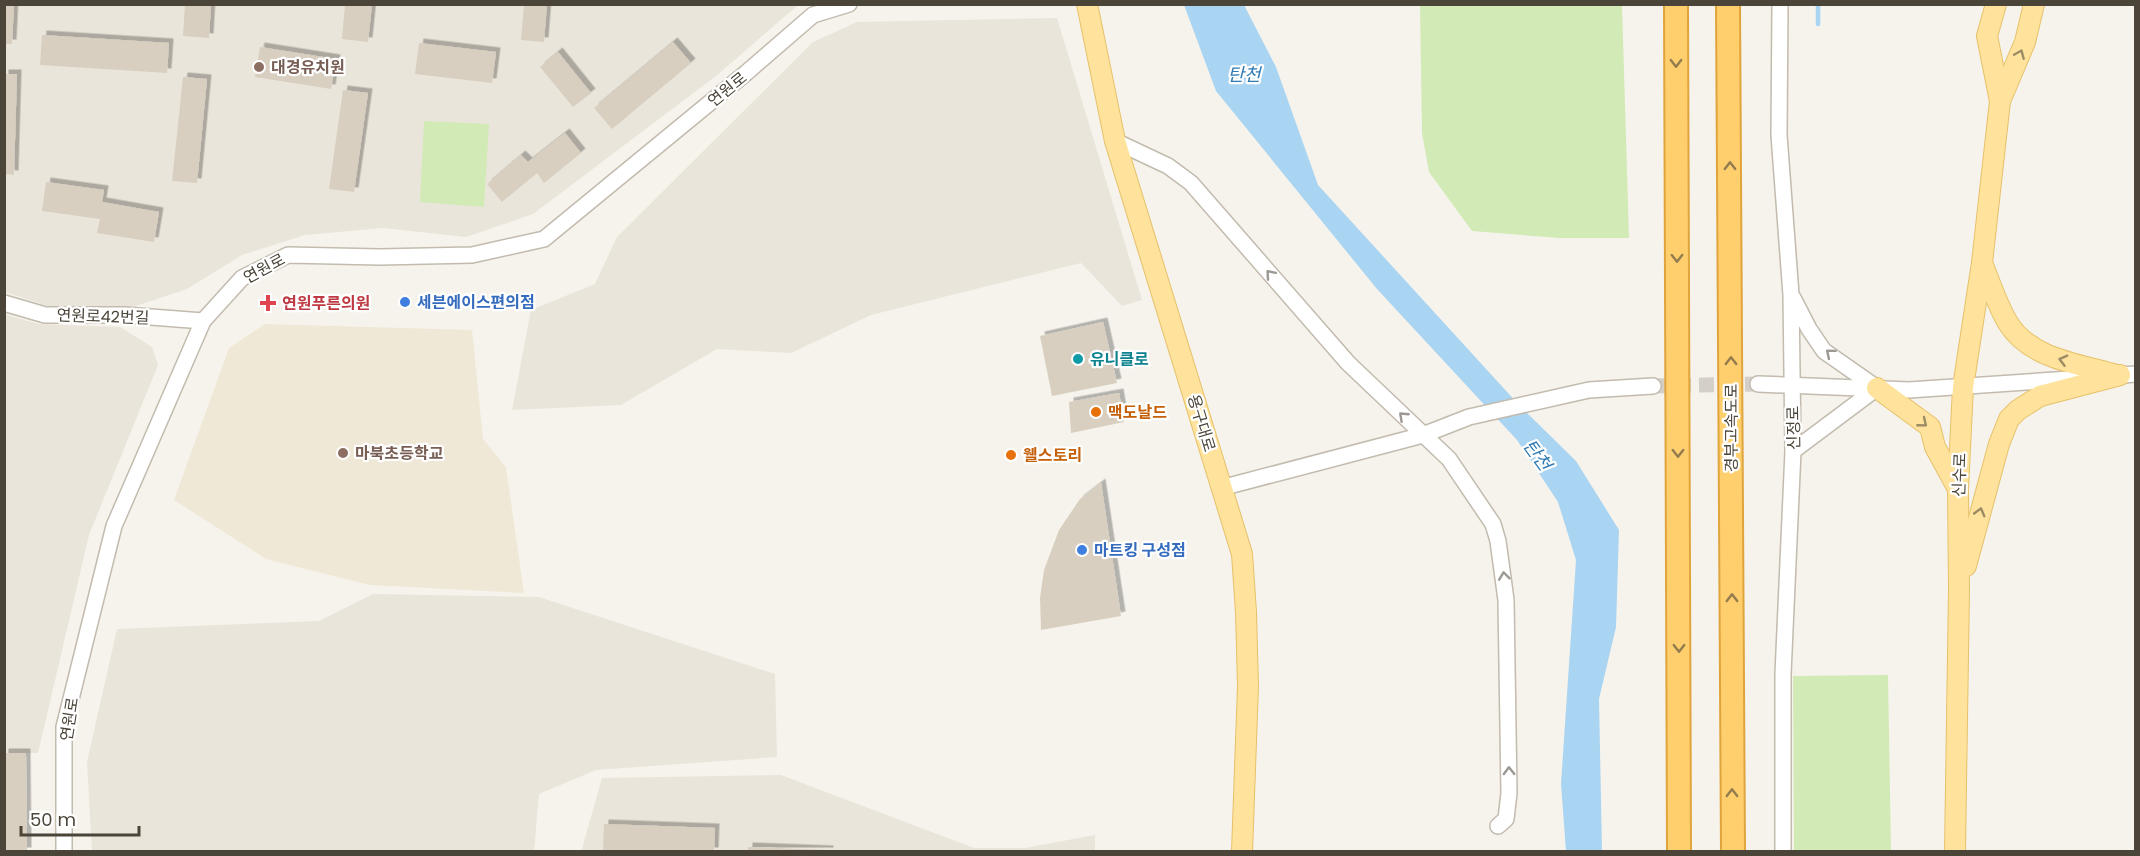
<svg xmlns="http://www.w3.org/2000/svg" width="2140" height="856" viewBox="0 0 2140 856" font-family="Poppins,'Noto Sans KR',sans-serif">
<defs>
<filter id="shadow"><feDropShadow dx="4.5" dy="-4.5" stdDeviation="0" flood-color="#0004"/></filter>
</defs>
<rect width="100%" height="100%" fill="#f6f3ec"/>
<g fill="#eae5da">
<polygon points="5,5 798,5 716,76 533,214 466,237 383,228 305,235 242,255 187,289 127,309 54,308 5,292"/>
<polygon points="1057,18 1142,300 1122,306 1081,263 871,315 791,353 717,349 621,405 512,410 531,310 595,284 617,237 813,42 857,22"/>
<polygon points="4,314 38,324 120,327 152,347 158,365 89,535 38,753 5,753"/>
<polygon points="373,594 539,597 775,674 777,757 596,770 539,794 534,851 92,851 87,762 117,629 319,621"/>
<polygon points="781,775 974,848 1025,848 1095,835 1095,852 581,852 602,778"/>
</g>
<polygon fill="#efe8d6" points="265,324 472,330 483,439 506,467 524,593 370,585 266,559 174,500 229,348"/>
<g fill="#d2eab5">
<polygon points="1420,5 1622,5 1629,238 1559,238 1472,231 1429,172 1422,133"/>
<polygon points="424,121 489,124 484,207 420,202"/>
<polygon points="1888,675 1891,851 1794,851 1793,676"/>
</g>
<polygon fill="#a9d4f2" points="1184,5 1244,5 1276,67 1318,185 1519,405 1576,461 1619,530 1616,627 1599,699 1602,851 1566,851 1561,784 1576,560 1558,502 1517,440 1377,289 1216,91"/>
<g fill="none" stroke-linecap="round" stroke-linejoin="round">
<polyline stroke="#a9d4f2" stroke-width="4.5" points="1818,4 1818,24"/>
</g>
<g fill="#d8cfc1" filter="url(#shadow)">
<polygon points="5,4 14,4 12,44 5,44"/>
<polygon points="185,4 211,4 209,38 183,36"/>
<polygon points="345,4 372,4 368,42 342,39"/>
<polygon points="524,4 547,4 544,42 521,40"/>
<polygon points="42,35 169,43 167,73 40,65"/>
<polygon points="673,42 691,63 612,129 594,108"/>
<polygon points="419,43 496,52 492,83 415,74"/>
<polygon points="260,47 336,59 331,89 255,77"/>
<polygon points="558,52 591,93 573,107 540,67"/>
<polygon points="4,74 17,74 14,175 4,174"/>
<polygon points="183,77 207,79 197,183 172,181"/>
<polygon points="343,90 368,93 354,192 329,189"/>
<polygon points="565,133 581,153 544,183 537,173 502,202 487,184 521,155 528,162"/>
<polygon points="46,182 104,190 102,202 159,212 154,242 97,233 100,219 42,211"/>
<polygon points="1103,322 1117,383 1052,396 1040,336"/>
<polygon points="1119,393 1124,422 1071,433 1069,402"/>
<polygon points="1101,483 1121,616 1041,630 1040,598 1044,570 1059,530 1080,499"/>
<polygon points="4,753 26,753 27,852 4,852"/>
<polygon points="604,824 715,828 714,852 603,850"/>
<polygon points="748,847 829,850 829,852 748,852"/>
</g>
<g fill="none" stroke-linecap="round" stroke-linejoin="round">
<polyline stroke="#d4d0c8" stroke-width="15" stroke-dasharray="15 8" stroke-linecap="butt" points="1653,386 1758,384"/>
<defs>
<g id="minor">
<polyline points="1780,4 1779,135 1791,295 1793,451 1783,674 1783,852"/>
<polyline points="1115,141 1168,166 1191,183 1348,363 1449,459 1493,524 1498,541 1506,600 1509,793 1506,819 1498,826"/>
<polyline points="1793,298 1809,329 1824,351 1877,388"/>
<polyline points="4,303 45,315 125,315 203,321"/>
<polyline points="2109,376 2136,374"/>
<polyline points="1758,384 1909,390 2085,378"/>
<polyline points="1793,451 1877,388"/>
<polyline points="1221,488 1423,435 1469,417 1589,390 1653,386"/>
<polyline points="64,852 64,727 114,526 203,321 242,278 288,255 380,257 472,255 544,239 746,73 813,15 849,4"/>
</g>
<g id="major">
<polyline points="1087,4 1115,141 1242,554 1246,612 1248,686 1242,852"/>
<polyline points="1996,4 1987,36 2000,101"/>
<path d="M1982,263C1990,282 1997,305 2008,323C2030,359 2079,364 2117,375"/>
<polyline points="1877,388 1930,427 1935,447 1958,489"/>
<polyline points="1966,566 1999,444 2009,419 2018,410 2040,396 2120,375"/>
<polyline points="1955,852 1959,589 1958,489 1963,387 1982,263 2000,101 2025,42 2034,4"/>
</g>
<g id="highway">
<polyline points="1676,4 1679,852"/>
<polyline points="1728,4 1733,852"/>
</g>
</defs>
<use href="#minor" stroke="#c2bbae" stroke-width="18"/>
<use href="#major" stroke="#e6c16a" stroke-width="22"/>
<use href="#highway" stroke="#e0a43c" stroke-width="26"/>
<use href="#minor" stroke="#fff" stroke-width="15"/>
<use href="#major" stroke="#ffe39c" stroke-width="20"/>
<use href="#highway" stroke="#ffcf6e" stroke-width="22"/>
</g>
<defs><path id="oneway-chevron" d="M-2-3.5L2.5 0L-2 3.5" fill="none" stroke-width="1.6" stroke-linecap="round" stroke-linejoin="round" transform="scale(1.5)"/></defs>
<g stroke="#9c8c66">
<use href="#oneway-chevron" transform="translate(2020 54) rotate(-67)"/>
<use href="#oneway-chevron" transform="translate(2063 360) rotate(-165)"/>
<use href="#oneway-chevron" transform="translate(1923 423) rotate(39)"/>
<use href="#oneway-chevron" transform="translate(1980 512) rotate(-75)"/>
</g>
<g stroke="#937c4e">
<use href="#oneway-chevron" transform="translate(1676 63) rotate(90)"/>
<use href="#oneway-chevron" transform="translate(1730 166) rotate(-90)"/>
<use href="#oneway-chevron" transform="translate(1677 258) rotate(90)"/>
<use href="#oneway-chevron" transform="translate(1731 361) rotate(-90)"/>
<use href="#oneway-chevron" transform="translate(1678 453) rotate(90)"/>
<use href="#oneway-chevron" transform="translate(1732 598) rotate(-90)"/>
<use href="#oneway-chevron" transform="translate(1679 648) rotate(90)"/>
<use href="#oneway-chevron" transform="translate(1732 793) rotate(-90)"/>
</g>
<g stroke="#9c9892">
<use href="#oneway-chevron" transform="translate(1270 274) rotate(-131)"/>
<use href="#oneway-chevron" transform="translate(1830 353) rotate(-140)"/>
<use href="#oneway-chevron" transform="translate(1403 416) rotate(-137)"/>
<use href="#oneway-chevron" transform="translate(1504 576) rotate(-97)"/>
<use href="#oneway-chevron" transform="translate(1509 771) rotate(-91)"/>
</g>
<g fill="#8d6e63" stroke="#fff" stroke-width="2">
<circle cx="259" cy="67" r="6"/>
<circle cx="343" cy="453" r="6"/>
</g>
<g fill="#3f7fe0" stroke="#fff" stroke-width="2">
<circle cx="405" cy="302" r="6"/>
<circle cx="1082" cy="550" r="6"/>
</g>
<path fill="#e0444e" stroke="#fff" stroke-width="2" d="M265 294h6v6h6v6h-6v6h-6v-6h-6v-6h6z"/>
<circle fill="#0f9aa8" stroke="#fff" stroke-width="2" cx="1078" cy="359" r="6"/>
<g fill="#e8710a" stroke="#fff" stroke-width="2">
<circle cx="1096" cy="412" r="6"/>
<circle cx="1011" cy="455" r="6"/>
</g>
<g text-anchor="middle" stroke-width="4.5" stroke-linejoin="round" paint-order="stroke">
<g font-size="16" font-weight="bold" fill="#785e54" stroke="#fff" text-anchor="start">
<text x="271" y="73">대경유치원</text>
<text x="355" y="459">마북초등학교</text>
</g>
<g font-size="16" fill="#4b4439" stroke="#fff">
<text transform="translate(727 89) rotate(-39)" y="6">연원로</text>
<text transform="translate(264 268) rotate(-28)" y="6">연원로</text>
<text transform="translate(103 316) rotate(2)" y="6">연원로42번길</text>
<text transform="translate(1202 423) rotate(73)" y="6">용구대로</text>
<text transform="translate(1731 428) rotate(-90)" y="6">경부고속도로</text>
<text transform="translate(1793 428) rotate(-91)" y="6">신정로</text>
<text transform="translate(1959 475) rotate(-88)" y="6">신수로</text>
<text transform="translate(69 719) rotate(-81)" y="6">연원로</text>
</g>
<g font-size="16" font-weight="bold" fill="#366cbe" stroke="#fff" text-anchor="start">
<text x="417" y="308">세븐에이스편의점</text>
<text x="1094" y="556">마트킹 구성점</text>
</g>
<g font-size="16" font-weight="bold" fill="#be3a42" stroke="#fff" text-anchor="start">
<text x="282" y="309">연원푸른의원</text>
</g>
<g font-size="16" font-weight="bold" fill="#0d838f" stroke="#fff" text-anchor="start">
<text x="1090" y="365">유니클로</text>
</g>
<g font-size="16" font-weight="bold" fill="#c56008" stroke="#fff" text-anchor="start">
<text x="1108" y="418">맥도날드</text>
<text x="1023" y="461">웰스토리</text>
</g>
<g font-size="18" font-style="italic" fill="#2e7ab2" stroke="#fff">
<text x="1244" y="81">탄천</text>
<text transform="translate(1537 455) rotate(54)" y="6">탄천</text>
</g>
</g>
<rect width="2140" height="856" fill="none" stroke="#4b4439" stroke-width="12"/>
<path d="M21 826v9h118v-9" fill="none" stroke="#4b4439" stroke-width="3"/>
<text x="30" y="826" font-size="18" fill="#4b4439" stroke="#ffffff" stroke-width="4.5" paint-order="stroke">50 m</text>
</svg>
